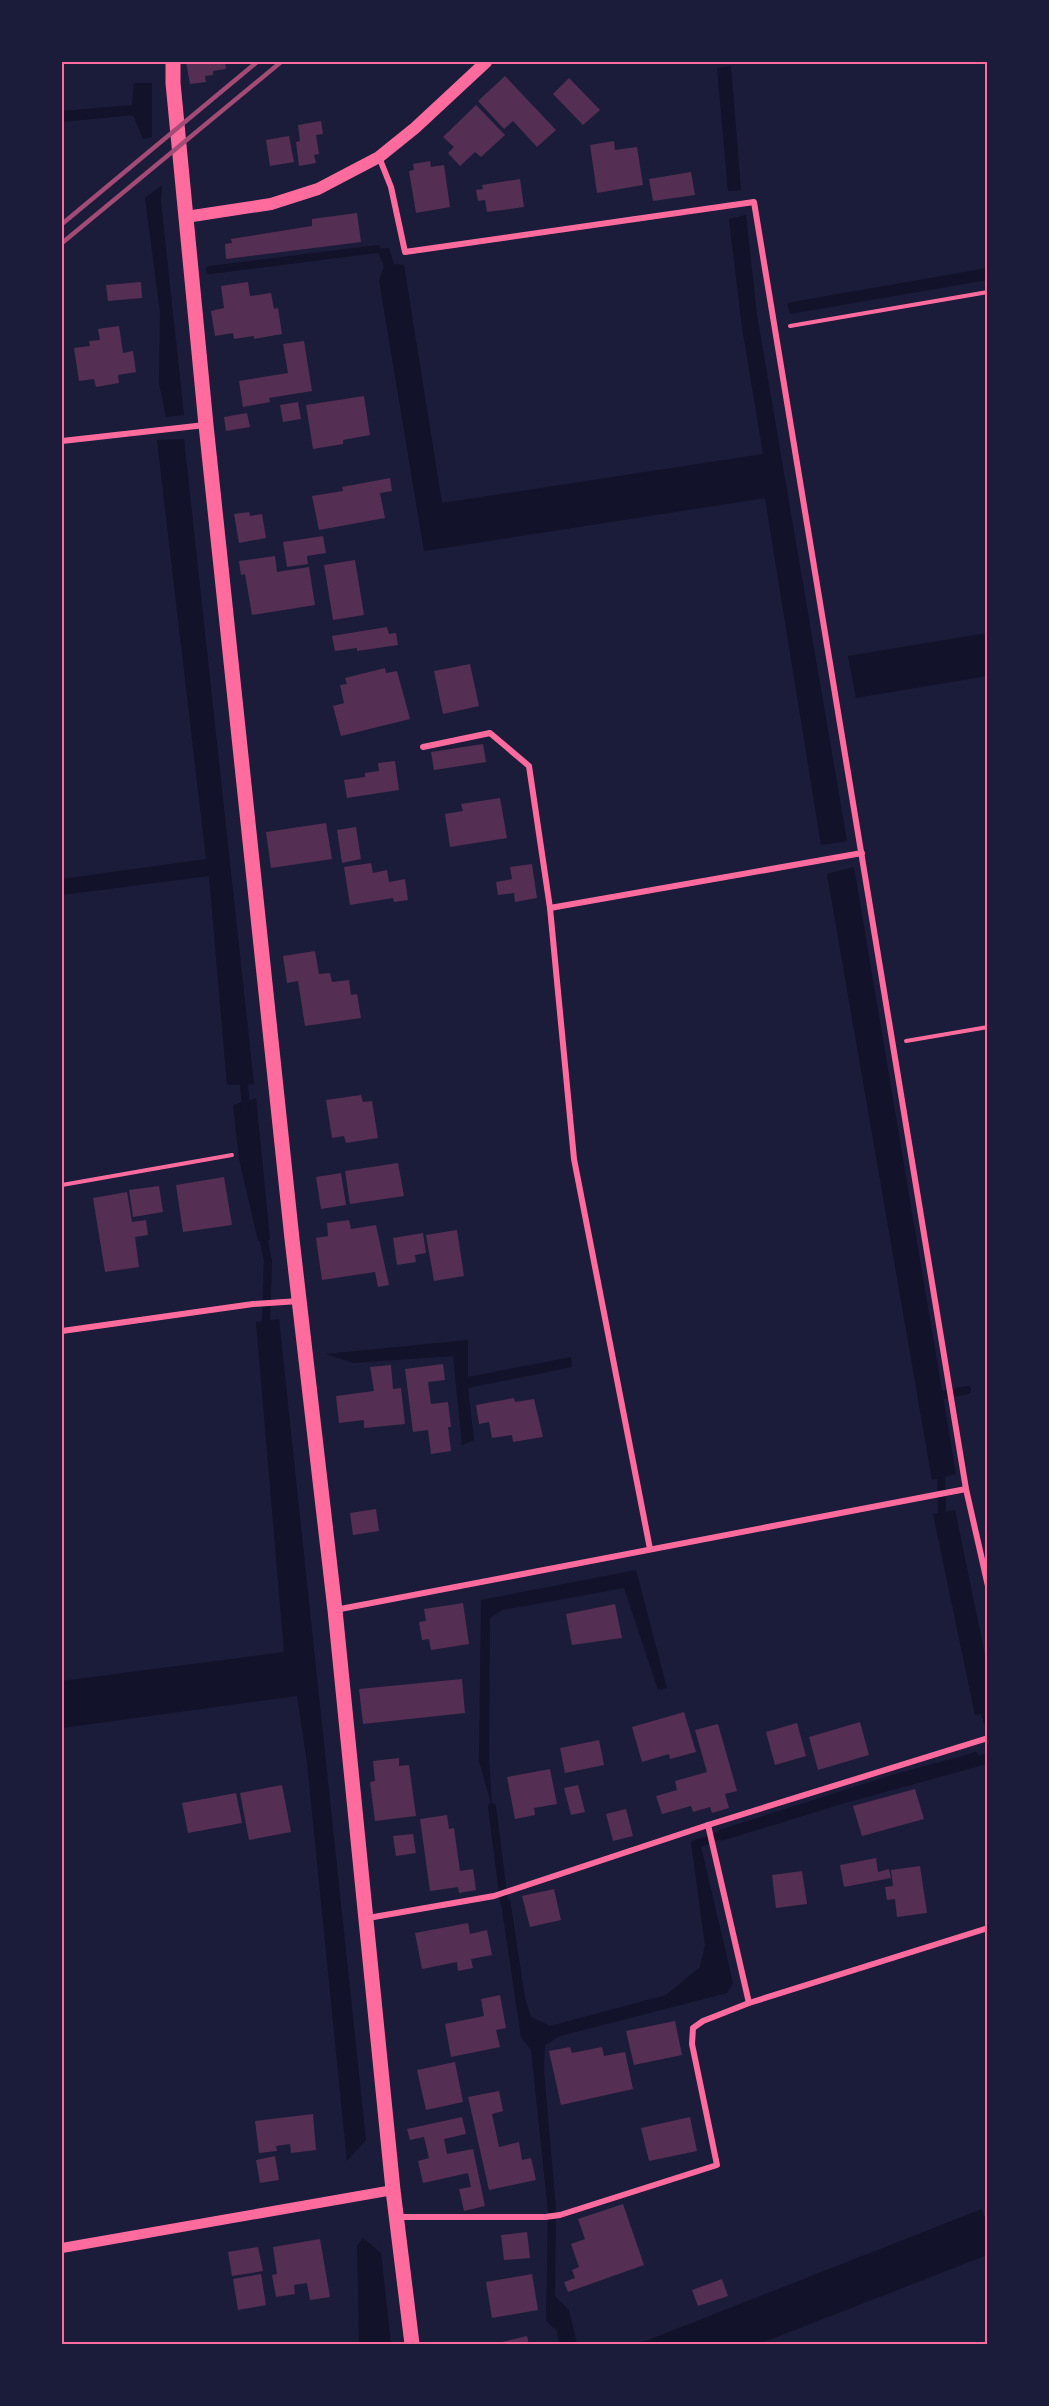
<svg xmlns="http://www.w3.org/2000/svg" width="1049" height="2406" viewBox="0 0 1049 2406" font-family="'Fira Sans Condensed',sans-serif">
<rect width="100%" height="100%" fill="#1b1b3a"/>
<g fill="#12122b">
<polygon points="731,66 741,190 728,191 717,68"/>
<polygon points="134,83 152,83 152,137 143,139 133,115 62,122 62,111 132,105"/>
<polygon points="162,185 161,202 184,415 166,417 159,383 160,312 145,198"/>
<polygon points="746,215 757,315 847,841 821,845 765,498 424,551 379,280 384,267 377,249 389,248 394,264 404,265 442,503 763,454 742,327 729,219"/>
<polygon points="987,268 987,280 790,314 787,303"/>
<polygon points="184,439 254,1084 227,1085 209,876 62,895 62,879 206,859 157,440"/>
<polygon points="987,633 987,676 856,698 848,656"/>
<polygon points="854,867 956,1474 932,1480 827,874"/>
<polygon points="256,1098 270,1240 258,1241 239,1159 233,1105"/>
<polygon points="279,1319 366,2140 362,2145 376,2249 381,2253 391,2344 359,2344 357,2246 363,2238 351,2157 347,2161 307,1762 297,1696 62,1728 62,1681 284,1652 256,1322"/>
<polygon points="468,1340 468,1377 571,1357 572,1367 468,1388 474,1440 462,1445 453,1356 353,1363 326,1354"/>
<polygon points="955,1510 987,1665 987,1713 975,1715 933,1514"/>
<polygon points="636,1570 667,1688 658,1690 624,1588 502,1610 490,1618 489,1757 492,1807 479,1761 481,1600"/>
<polygon points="976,1752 987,1764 845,1803 721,1841 719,1830 892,1775"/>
<polygon points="699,1838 733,1983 727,1993 560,2036 545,2045 544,2071 556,2209 555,2296 569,2310 577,2344 559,2344 557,2331 546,2321 548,2211 531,2050 521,2037 501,1903 510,1899 525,1998 531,2017 550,2026 666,1995 700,1967 705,1945 691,1842"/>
<polygon points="982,2209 987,2223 987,2255 759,2344 638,2344"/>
</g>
<polygon fill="#1b1b3a" points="366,2140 365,2146 379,2247 381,2253 360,2235 349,2164 345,2163"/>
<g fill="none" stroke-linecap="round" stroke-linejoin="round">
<g stroke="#12122b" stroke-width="8">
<polyline points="210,270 377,249"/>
<polyline points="244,1084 246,1109"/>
<polyline points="262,1231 268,1261 266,1321"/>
<polyline points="943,1395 967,1390"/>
<polyline points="941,1477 942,1512"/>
<polyline points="985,1713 988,1723"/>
<polyline points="983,1759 988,1756"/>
<polyline points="492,1807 504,1901"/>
<polyline points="700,1843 720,1835"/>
</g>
</g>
<g fill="#542f53">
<polygon points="186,62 225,62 226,69 213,71 213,75 205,76 206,82 190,84"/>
<polygon points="505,76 556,130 537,147 513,121 504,129 478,101"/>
<polygon points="569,78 600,110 583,125 553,94"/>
<polygon points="476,105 505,135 481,157 475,152 460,166 448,153 454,147 443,137"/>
<polygon points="321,121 323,134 316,135 319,154 314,155 316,163 299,166 296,142 300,141 298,125"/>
<polygon points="289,136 294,162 270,166 266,140"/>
<polygon points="614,141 615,150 637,147 643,185 597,193 590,145"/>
<polygon points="430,161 431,167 444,165 450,207 416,213 409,171 414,170 413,164"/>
<polygon points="691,172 695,195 653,201 649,179"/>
<polygon points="520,179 524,207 487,212 485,200 478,201 476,190 483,189 482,185"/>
<polygon points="357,213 361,242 226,259 225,244 232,243 231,239 312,226 312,219"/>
<polygon points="141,282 142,298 108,301 106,285"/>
<polygon points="248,282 250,296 271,293 274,309 278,308 282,334 254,339 254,336 234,339 233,333 215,336 211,311 224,308 221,286"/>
<polygon points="119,326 123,353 133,351 136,372 118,375 119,383 96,387 94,379 79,381 74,348 90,346 89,341 100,340 98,329"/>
<polygon points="304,341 312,391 269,398 270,402 243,407 239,381 288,373 283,344"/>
<polygon points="364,396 370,435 343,440 343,444 313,449 306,405"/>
<polygon points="298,402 301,419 283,422 280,405"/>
<polygon points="247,413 250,427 226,431 224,417"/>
<polygon points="390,478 392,491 380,493 385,518 319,530 312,496 343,491 342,487"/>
<polygon points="249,512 250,516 262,514 266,538 239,543 234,514"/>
<polygon points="323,536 326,553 307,556 308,564 287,567 283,542"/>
<polygon points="275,556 277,572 309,567 315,605 252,615 245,574 241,575 239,561"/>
<polygon points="355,560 364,615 333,620 324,565"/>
<polygon points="387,627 389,634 396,633 398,645 357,651 357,648 335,651 332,636"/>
<polygon points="470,664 479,706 443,714 434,671"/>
<polygon points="385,668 386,673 397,671 410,719 341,736 333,706 344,703 340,685 347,684 345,678"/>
<polygon points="483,744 486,762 434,770 431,752"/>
<polygon points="395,761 399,790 347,798 344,780 365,777 365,773 379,771 378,763"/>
<polygon points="500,798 507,838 450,847 445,814 463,811 461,804"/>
<polygon points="326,823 332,859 271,868 266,832"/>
<polygon points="356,827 361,859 342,863 337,830"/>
<polygon points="371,863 373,873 387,870 389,882 405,879 408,900 394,902 393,898 350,905 344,867"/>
<polygon points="532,864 537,898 515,902 514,893 498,895 496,882 512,879 510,867"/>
<polygon points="315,951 319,974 330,973 332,982 349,980 351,995 357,994 361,1018 305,1026 298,981 287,983 283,956"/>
<polygon points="361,1095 363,1102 372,1101 378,1138 346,1143 344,1136 332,1138 326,1100"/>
<polygon points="398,1163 404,1196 350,1204 345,1171"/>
<polygon points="341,1173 346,1205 321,1209 316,1177"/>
<polygon points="224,1177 232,1225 183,1232 176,1185"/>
<polygon points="159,1186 163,1212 133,1217 129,1190"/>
<polygon points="127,1192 132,1222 146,1220 148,1235 135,1237 139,1267 105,1272 93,1198"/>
<polygon points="349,1220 351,1229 376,1225 389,1285 378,1287 375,1272 322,1280 316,1238 328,1236 327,1223"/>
<polygon points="457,1230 464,1276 434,1281 426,1235"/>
<polygon points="423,1233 426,1253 415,1255 416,1262 397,1265 393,1238"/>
<polygon points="443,1364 445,1380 428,1382 431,1404 448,1402 451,1427 448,1427 451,1451 431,1454 428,1430 413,1432 405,1369"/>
<polygon points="391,1365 393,1389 401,1388 405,1424 364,1428 364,1420 339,1423 336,1396 374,1391 370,1367"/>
<polygon points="514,1398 515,1402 534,1399 543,1437 513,1442 512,1435 492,1438 489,1422 479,1424 476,1405"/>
<polygon points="376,1509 379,1531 353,1535 350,1513"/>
<polygon points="463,1603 469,1644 431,1650 429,1639 422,1640 419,1622 426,1621 424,1609"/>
<polygon points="615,1604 622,1638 572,1645 566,1614"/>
<polygon points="462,1679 465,1713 363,1724 359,1689"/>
<polygon points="684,1712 696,1752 670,1759 669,1754 642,1762 632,1727"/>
<polygon points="860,1722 869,1755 818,1770 809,1737"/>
<polygon points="797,1723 806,1756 775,1765 766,1732"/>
<polygon points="718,1724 737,1791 725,1794 729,1808 712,1813 710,1807 693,1812 691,1806 662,1814 656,1796 677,1790 675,1781 707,1772 695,1730"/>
<polygon points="599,1740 604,1765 565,1773 560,1748"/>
<polygon points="399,1758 399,1766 409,1765 416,1816 375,1821 370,1782 375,1781 373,1761"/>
<polygon points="550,1769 557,1804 534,1808 535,1815 515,1819 507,1777"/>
<polygon points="282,1785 291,1832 249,1840 240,1793"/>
<polygon points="578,1785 585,1812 571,1815 564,1788"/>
<polygon points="915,1789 924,1819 862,1836 853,1806"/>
<polygon points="236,1793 242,1823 188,1833 182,1803"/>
<polygon points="626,1809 633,1836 613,1841 606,1814"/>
<polygon points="447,1815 449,1829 454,1828 460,1871 473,1869 476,1890 459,1893 458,1887 430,1891 420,1819"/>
<polygon points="413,1834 416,1853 396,1856 393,1836"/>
<polygon points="876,1858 878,1872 889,1869 891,1878 844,1887 840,1865"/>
<polygon points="920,1866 927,1913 897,1917 895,1899 887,1900 885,1887 893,1886 891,1870"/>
<polygon points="802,1871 807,1904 776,1908 772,1875"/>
<polygon points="554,1889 561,1920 530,1927 522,1896"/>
<polygon points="468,1923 470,1934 487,1930 492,1955 471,1959 473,1968 458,1971 457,1962 422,1969 415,1933"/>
<polygon points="500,1995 506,2028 496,2030 500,2047 451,2057 445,2024 484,2016 481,1999"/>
<polygon points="675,2021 682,2055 634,2065 626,2031"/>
<polygon points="570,2047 572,2053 602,2047 604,2056 625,2052 633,2089 561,2105 549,2051"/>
<polygon points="455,2062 463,2102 426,2110 417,2070"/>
<polygon points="499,2091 503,2111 492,2114 499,2147 519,2142 522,2160 531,2158 536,2180 489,2190 468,2097"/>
<polygon points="313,2114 316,2150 291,2153 290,2144 276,2146 277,2151 259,2153 255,2121"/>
<polygon points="462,2117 466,2134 444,2139 447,2154 473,2149 485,2206 464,2211 459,2189 471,2187 468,2173 423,2183 418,2161 429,2158 424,2137 410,2140 407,2129"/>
<polygon points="690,2117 697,2151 649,2161 641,2128"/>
<polygon points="275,2156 279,2180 260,2183 256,2160"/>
<polygon points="623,2204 644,2265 568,2292 564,2282 575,2278 572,2270 579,2267 571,2244 585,2239 578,2219"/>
<polygon points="527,2232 530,2258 504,2260 501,2235"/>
<polygon points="320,2239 330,2297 310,2300 307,2283 294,2285 295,2294 276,2297 272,2275 277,2274 273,2247"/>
<polygon points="258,2247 263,2271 232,2276 228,2252"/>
<polygon points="261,2274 266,2305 238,2310 233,2279"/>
<polygon points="532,2274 538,2310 492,2318 486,2282"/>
<polygon points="722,2279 728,2296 698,2306 692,2290"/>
<polygon points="527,2336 529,2344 502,2344 502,2342"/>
</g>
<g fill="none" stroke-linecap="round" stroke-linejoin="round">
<g stroke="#ff6b9d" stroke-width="4">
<polyline points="790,326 988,292"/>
<polyline points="906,1041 988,1027"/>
<polyline points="62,1185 232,1155"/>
</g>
<g stroke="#ff6b9d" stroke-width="6">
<polyline points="379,157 391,187 405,252 754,202 966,1489 988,1586"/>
<polyline points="62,441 205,425"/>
<polyline points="423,747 490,733 529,766 550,908 574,1159 650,1549"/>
<polyline points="550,908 862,853"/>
<polyline points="62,1331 253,1304 299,1301"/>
<polyline points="335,1610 966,1489"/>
<polyline points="708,1825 749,2003"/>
<polyline points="368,1918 494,1896 708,1825 988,1738"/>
<polyline points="397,2217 545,2217 560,2215 717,2165 692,2044 693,2028 703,2021 749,2003 988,1928"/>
</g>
<polyline stroke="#ff6b9d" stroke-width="10" points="62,2248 393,2190"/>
<polyline stroke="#ff6b9d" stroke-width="12" points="186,217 271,204 318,189 379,157 415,128 486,62"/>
<polyline stroke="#ff6b9d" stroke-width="15" points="173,62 173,83 206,425 292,1239 335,1610 393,2190 412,2344"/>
<g stroke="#a44b75" stroke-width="4.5">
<polyline points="62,224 257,62"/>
<polyline points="62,243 281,62"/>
</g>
</g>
<rect width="1049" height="2406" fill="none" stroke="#1b1b3a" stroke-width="126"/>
<rect x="63" y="63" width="923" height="2280" fill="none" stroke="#ff6b9d" stroke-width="2"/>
</svg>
